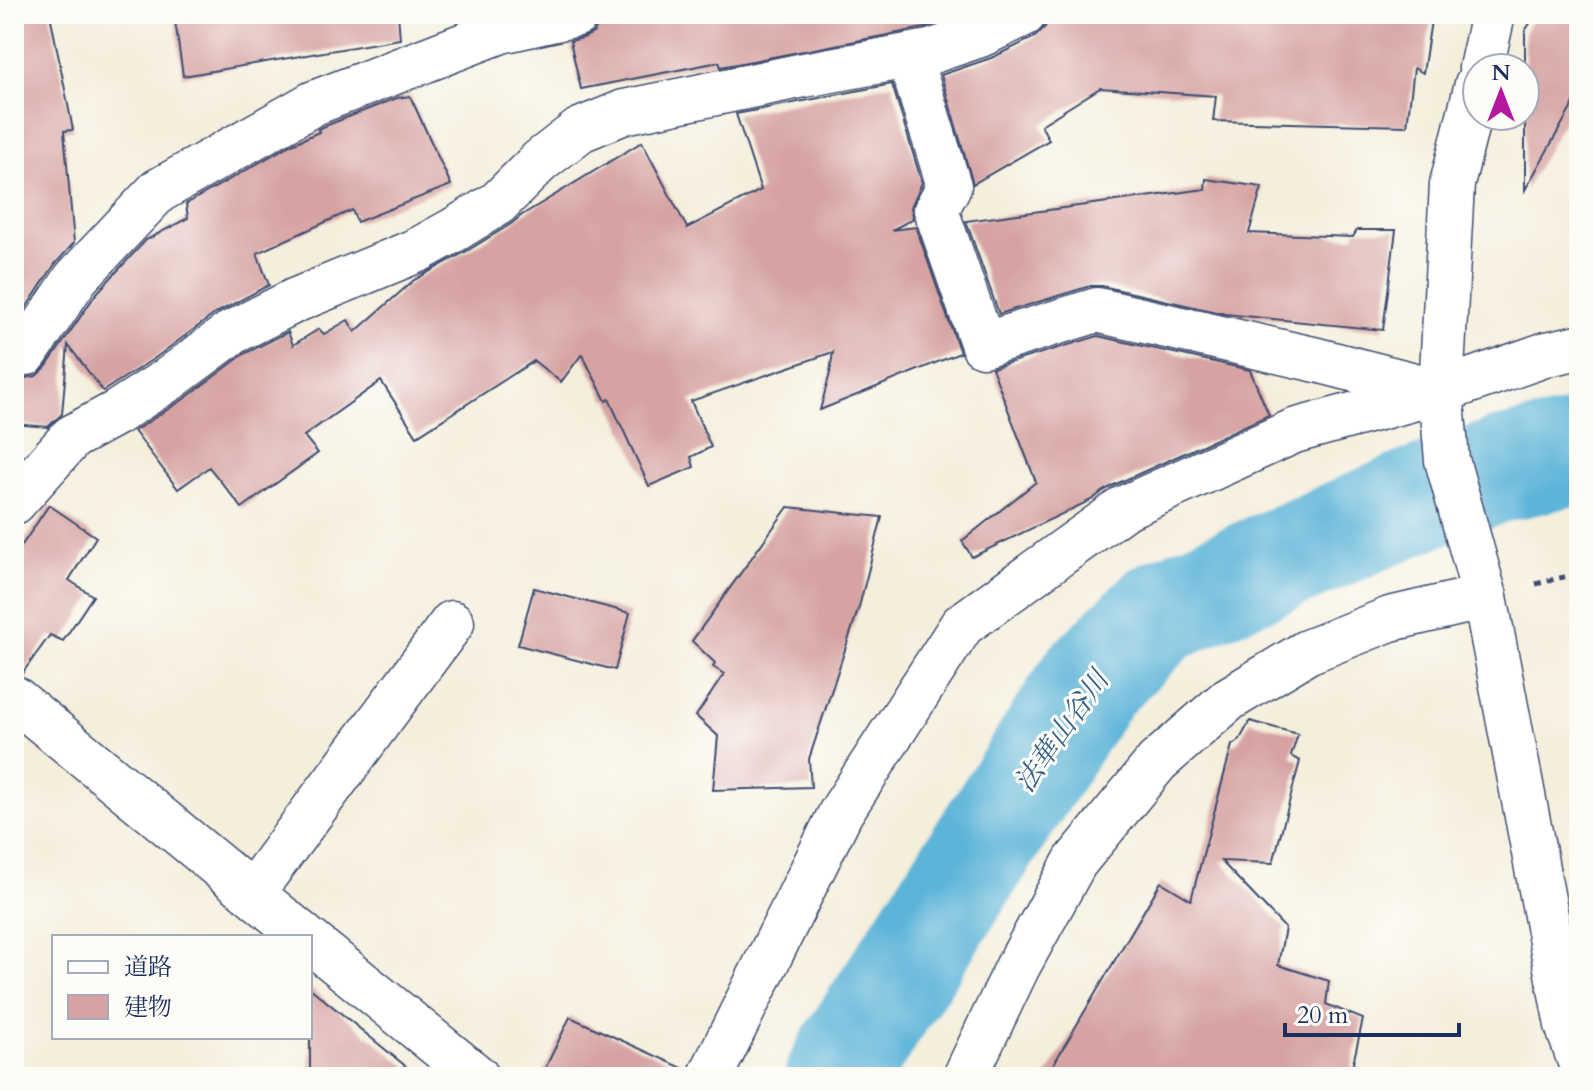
<svg xmlns="http://www.w3.org/2000/svg" width="1593" height="1091" viewBox="0 0 1593 1091" font-family="Cardo,'Noto Serif JP',serif">
<rect width="100%" height="100%" fill="#fdfcf7"/>
<filter id="ink" filterUnits="userSpaceOnUse"><feTurbulence type="fractalNoise" baseFrequency=".0125" numOctaves="2"/><feDisplacementMap in="SourceGraphic" scale="16" xChannelSelector="R" yChannelSelector="G"/><feConvolveMatrix kernelMatrix="1 2 1 2 8 2 1 2 1" color-interpolation-filters="sRGB"/></filter>
<filter id="wash" filterUnits="userSpaceOnUse"><feTurbulence type="fractalNoise" baseFrequency=".006" numOctaves="4" result="noise"/><feDisplacementMap in="SourceGraphic" scale="32" xChannelSelector="R" yChannelSelector="G"/><feGaussianBlur stdDeviation="1.8" result="paint"/><feColorMatrix in="noise" values="0 0 0 0 0 0 0 0 0 0 0 0 0 0 0 0 0 1.4 0 .05"/><feComposite in="paint" operator="in"/></filter>
<g filter="url(#wash)">
<rect width="100%" height="100%" fill="#f4eedb"/>
<g fill="none" stroke-linecap="round" stroke-linejoin="round">
<polyline stroke="#5cb4d9" stroke-width="104" points="837,1077 851,1051 1089,682 1160,612 1414,501 1500,470 1579,452"/>
</g>
<g id="blocks">
<g fill="#d6a3a2">
<polygon points="14,14 50,14 73,130 64,131 74,243 55,264 14,326"/>
<polygon points="174,14 398,14 400,39 183,76"/>
<polygon points="658,14 964,14 924,28 721,67 719,62 581,89 570,41 583,38 593,33 597,27"/>
<polygon points="1049,14 1432,14 1423,73 1414,68 1407,126 1213,121 1216,96 1100,88 1041,125 1049,140 973,184 941,75 991,58 1035,37 1045,27"/>
<polygon points="1536,14 1579,14 1579,94 1525,190 1525,31"/>
<polygon points="892,84 922,183 911,207 913,219 892,230 916,227 960,353 820,410 830,373 833,352 691,401 711,447 691,457 694,467 649,486 609,399 606,401 582,354 561,382 534,361 417,436 381,381 304,436 318,453 242,508 209,467 178,489 134,431 184,399 244,354 288,332 293,345 319,329 324,334 348,320 355,332 414,280 467,251 511,224 522,215 642,142 687,228 761,190 736,114"/>
<polygon points="410,96 451,185 357,222 352,210 257,253 269,285 216,313 155,358 103,391 68,345 62,414 48,427 14,424 14,377 25,378 36,376 46,367 96,294 146,240 188,218 186,204 292,144 319,132 318,129 325,126 397,98"/>
<polygon points="1206,179 1262,187 1249,233 1353,237 1357,230 1396,230 1383,330 1225,314 1102,286 1090,286 999,314 966,221 1205,189"/>
<polygon points="1098,336 1250,370 1269,415 1114,485 1103,491 1093,499 972,557 962,541 1036,482 992,368"/>
<polygon points="49,505 96,537 69,580 93,596 63,641 50,635 21,675 14,674 14,557"/>
<polygon points="788,507 882,517 859,607 809,759 811,787 713,790 718,736 696,716 724,674 713,667 715,663 692,641"/>
<polygon points="534,588 630,613 615,670 518,645"/>
<polygon points="1250,721 1298,734 1291,756 1300,761 1273,863 1221,861 1285,928 1278,965 1329,981 1326,1004 1363,1019 1350,1077 1046,1077 1161,882 1191,900 1232,745 1239,741"/>
<polygon points="310,988 419,1077 310,1077"/>
<polygon points="570,1017 687,1070 685,1077 541,1077"/>
</g>
</g>
</g>
<g filter="url(#ink)">
<use href="#blocks" fill-opacity="0" stroke="#3c4c71" stroke-width="2"/>
<g fill="none" stroke-linecap="round" stroke-linejoin="round">
<defs>
<g id="street">
<polyline points="909,56 949,186 936,210 983,345 1097,310 1317,360 1438,391"/>
<polyline points="1481,68 1493,14"/>
<polyline points="1477,84 1452,184 1441,391 1447,460 1485,597 1567,1025 1579,1059"/>
<polyline points="14,352 26,353 76,278 158,191 314,103 501,31 577,14"/>
<polyline points="14,502 72,437 116,413 169,379 231,333 294,301 418,250 454,230 498,203 540,161 580,130 624,112 804,75 930,52 980,35 1024,14"/>
<polyline points="14,698 305,937"/>
<polyline points="252,893 452,623"/>
<polyline points="310,941 477,1077"/>
<polyline points="710,1077 841,812 962,625 1124,508 1294,431 1441,391 1547,354 1579,347"/>
<polyline points="965,1077 1017,968 1075,862 1157,762 1229,699 1307,652 1390,619 1485,597"/>
</g>
</defs>
<use href="#street" stroke="#3c4c71" stroke-width="47"/>
<polyline stroke="#3c4c71" stroke-width="5" stroke-dasharray="6 6" stroke-linecap="butt" points="1536,584 1579,573"/>
<use href="#street" stroke="#fff" stroke-width="44"/>
</g>
</g>
<g text-anchor="middle" stroke-width="6" stroke-linejoin="round" paint-order="stroke">
<g font-size="28" font-style="italic" fill="#325e89" stroke="#fdfcf7">
<text transform="translate(1061 731) rotate(-55)" y="10">法華山谷川</text>
</g>
</g>
<rect width="1593" height="1091" fill="none" stroke="#fdfcf7" stroke-width="48"/>
<rect x="52" y="935" width="260" height="104" fill="#fdfcf7" stroke="#a3aaba" stroke-width="2"/>
<rect x="68" y="961" width="40" height="12" fill="#ffffff" stroke="#a3aaba" stroke-width="2"/>
<text x="124" y="975" font-size="24" fill="#1b2f5e">道路</text>
<rect x="68" y="995" width="40" height="24" fill="#d6a3a2" stroke="#a3aaba" stroke-width="2"/>
<text x="124" y="1015" font-size="24" fill="#1b2f5e">建物</text>
<g transform="translate(1501 92)"><circle r="38" fill="#fdfcf7" stroke="#a3aaba" stroke-width="2"/>
<path d="M0-6L14 30L0 20L-14 30Z" fill="#b5179e"/>
<text y="-12" font-size="22" font-weight="bold" text-anchor="middle" fill="#1b2f5e">N</text>
</g>
<path d="M1285 1023v12h174v-12" fill="none" stroke="#1b2f5e" stroke-width="4"/>
<text x="1297" y="1023" font-size="24" fill="#1b2f5e" stroke="#fdfcf7" stroke-width="6" paint-order="stroke">20 m</text>
</svg>
